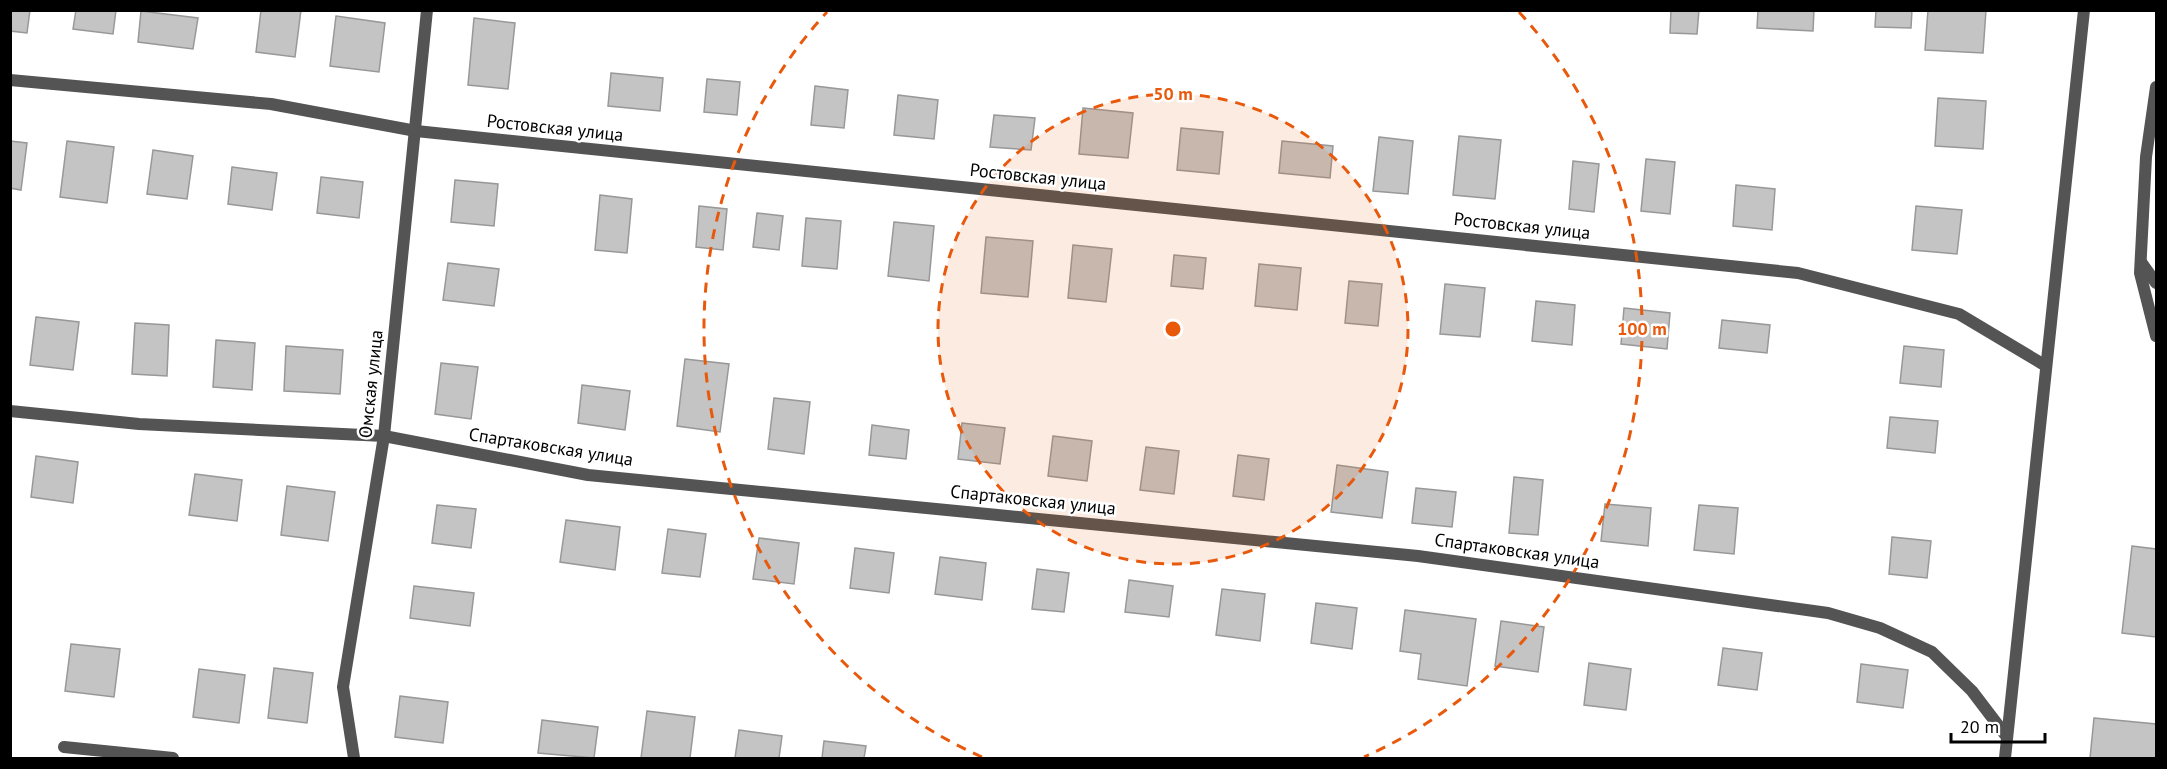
<svg xmlns="http://www.w3.org/2000/svg" width="2167" height="769" viewBox="0 0 2167 769" font-family="'PT Sans',sans-serif">
<rect width="100%" height="100%" fill="#fff"/>
<g fill="#c4c4c4" stroke="#989898" stroke-width="1.5">
<polygon points="10,10 30,10 27,33 10,31"/>
<polygon points="76,10 116,10 113,34 73,29"/>
<polygon points="261,10 301,10 295,57 256,52"/>
<polygon points="1671,10 1699,10 1697,34 1670,33"/>
<polygon points="1758,10 1814,10 1813,31 1757,28"/>
<polygon points="1876,10 1912,10 1911,28 1875,27"/>
<polygon points="1928,10 1986,10 1983,53 1925,50"/>
<polygon points="141,11 198,18 193,49 138,42"/>
<polygon points="336,16 385,23 379,72 330,66"/>
<polygon points="474,18 515,23 508,89 468,85"/>
<polygon points="611,73 663,78 660,111 608,106"/>
<polygon points="707,79 740,82 737,115 704,112"/>
<polygon points="815,86 848,90 844,128 811,125"/>
<polygon points="898,95 938,100 934,139 894,135"/>
<polygon points="1938,98 1986,101 1983,149 1935,146"/>
<polygon points="1083,108 1133,113 1128,158 1079,154"/>
<polygon points="994,115 1035,118 1031,150 990,147"/>
<polygon points="1181,128 1223,132 1219,174 1177,170"/>
<polygon points="1459,136 1501,140 1495,199 1453,195"/>
<polygon points="1379,137 1413,141 1408,194 1373,191"/>
<polygon points="10,141 27,143 21,190 10,188"/>
<polygon points="67,141 114,147 107,203 60,197"/>
<polygon points="1282,141 1333,146 1330,178 1279,173"/>
<polygon points="153,150 193,156 187,199 147,194"/>
<polygon points="1646,159 1675,162 1670,214 1641,211"/>
<polygon points="1573,161 1599,164 1594,212 1569,209"/>
<polygon points="232,167 277,173 272,210 228,204"/>
<polygon points="321,177 363,182 359,218 317,213"/>
<polygon points="455,180 498,184 494,226 451,222"/>
<polygon points="1736,185 1775,189 1772,230 1733,226"/>
<polygon points="600,195 632,199 627,253 595,250"/>
<polygon points="699,206 727,209 723,250 696,247"/>
<polygon points="1916,206 1962,210 1957,254 1912,250"/>
<polygon points="757,213 783,216 779,250 753,247"/>
<polygon points="806,218 841,221 837,269 802,266"/>
<polygon points="894,222 934,226 929,281 888,276"/>
<polygon points="986,237 1033,241 1028,297 981,293"/>
<polygon points="1073,245 1112,249 1106,302 1068,298"/>
<polygon points="1174,255 1206,258 1203,289 1171,286"/>
<polygon points="448,263 499,269 494,306 443,300"/>
<polygon points="1259,264 1301,268 1297,310 1255,306"/>
<polygon points="1349,281 1382,284 1378,326 1345,323"/>
<polygon points="1445,284 1485,288 1480,337 1440,334"/>
<polygon points="1536,301 1575,305 1572,345 1532,341"/>
<polygon points="1624,308 1670,313 1667,349 1621,344"/>
<polygon points="36,317 79,322 73,370 30,365"/>
<polygon points="1722,320 1770,325 1767,353 1719,348"/>
<polygon points="135,323 169,325 167,376 132,374"/>
<polygon points="216,340 255,343 252,390 213,387"/>
<polygon points="286,346 343,350 340,394 284,391"/>
<polygon points="1904,346 1944,350 1941,387 1900,383"/>
<polygon points="685,359 729,364 720,432 677,426"/>
<polygon points="441,363 478,367 471,419 435,414"/>
<polygon points="582,385 630,391 625,430 578,423"/>
<polygon points="774,398 810,402 804,454 768,449"/>
<polygon points="1890,417 1938,421 1935,453 1887,448"/>
<polygon points="962,423 1005,428 1000,464 958,459"/>
<polygon points="872,425 909,430 906,459 869,455"/>
<polygon points="1053,436 1092,441 1087,481 1048,476"/>
<polygon points="1146,447 1179,451 1174,494 1140,490"/>
<polygon points="1238,455 1269,459 1264,500 1233,496"/>
<polygon points="36,456 78,462 73,503 31,497"/>
<polygon points="1337,465 1388,472 1382,518 1331,512"/>
<polygon points="195,474 242,480 237,521 189,515"/>
<polygon points="1514,477 1543,480 1538,535 1509,533"/>
<polygon points="287,486 335,492 328,541 281,535"/>
<polygon points="1416,488 1456,492 1452,527 1412,523"/>
<polygon points="1605,504 1651,508 1648,546 1601,541"/>
<polygon points="437,505 476,509 471,548 432,543"/>
<polygon points="1699,505 1738,508 1734,554 1694,550"/>
<polygon points="566,520 620,527 615,570 560,562"/>
<polygon points="668,529 706,534 700,577 662,573"/>
<polygon points="1892,537 1931,541 1927,578 1889,574"/>
<polygon points="759,538 799,543 794,584 753,579"/>
<polygon points="2132,546 2156,549 2156,637 2122,633"/>
<polygon points="855,548 894,553 889,593 850,588"/>
<polygon points="940,557 986,563 982,600 935,594"/>
<polygon points="1037,569 1069,573 1064,612 1032,609"/>
<polygon points="1129,580 1173,586 1169,617 1125,612"/>
<polygon points="414,586 474,593 470,626 410,618"/>
<polygon points="1222,589 1265,594 1260,641 1216,635"/>
<polygon points="1316,603 1357,608 1352,649 1311,643"/>
<polygon points="1405,610 1476,619 1467,686 1418,679 1421,654 1400,651"/>
<polygon points="1501,621 1544,627 1538,672 1495,666"/>
<polygon points="71,644 120,649 114,697 65,691"/>
<polygon points="1723,648 1762,653 1757,690 1718,685"/>
<polygon points="1589,663 1631,669 1626,710 1584,705"/>
<polygon points="1861,664 1908,670 1903,708 1857,702"/>
<polygon points="274,668 313,673 307,723 268,718"/>
<polygon points="199,669 245,675 239,723 193,717"/>
<polygon points="400,696 448,702 443,743 395,737"/>
<polygon points="647,711 695,717 690,758 641,758"/>
<polygon points="2094,718 2156,724 2156,758 2090,758"/>
<polygon points="542,720 598,727 594,758 538,753"/>
<polygon points="739,730 782,736 779,758 735,758"/>
<polygon points="824,741 866,746 864,758 822,758"/>
</g>
<g fill="none" stroke-linecap="round" stroke-linejoin="round">
<g stroke="#545454" stroke-width="12">
<polyline points="2156,87 2146,157 2140,273 2156,336"/>
<polyline points="2141,262 2156,283"/>
</g>
<g stroke="#545454" stroke-width="12">
<polyline points="10,80 271,104 416,131 1798,273 1959,314 2046,366"/>
<polyline points="10,411 139,424 384,436 588,475 1418,556 1828,613 1880,628 1932,652 1972,691 2007,737"/>
<polyline points="64,747 173,758"/>
<polyline points="354,758 343,687 384,436 427,10"/>
<polyline points="2005,758 2084,10"/>
</g>
</g>
<circle cx="1173" cy="329" r="235" fill="#e8590c" fill-opacity=".12"/>
<g fill="none" stroke="#e8590c" stroke-width="3" stroke-dasharray="10 8">
<circle cx="1173" cy="329" r="235"/>
<path d="M982 757A469 469 0 0 1 827 12M1519 12A469 469 0 0 1 1364 757"/>
</g>
<g text-anchor="middle" stroke-width="5" stroke-linejoin="round" paint-order="stroke">
<g font-size="18" fill="#000" stroke="#fff">
<text transform="translate(555 128) rotate(6)" y="6">Ростовская улица</text>
<text transform="translate(1038 177) rotate(6)" y="6">Ростовская улица</text>
<text transform="translate(1522 226) rotate(6)" y="6">Ростовская улица</text>
<text transform="translate(371 384) rotate(-84)" y="6">Омская улица</text>
<text transform="translate(551 447) rotate(9)" y="6">Спартаковская улица</text>
<text transform="translate(1033 500) rotate(6)" y="6">Спартаковская улица</text>
<text transform="translate(1517 551) rotate(8)" y="6">Спартаковская улица</text>
</g>
</g>
<circle cx="1173" cy="329" r="9" fill="#e8590c" stroke="#fff" stroke-width="3"/>
<g font-size="18" text-anchor="middle" font-weight="bold" fill="#e8590c" stroke="#fff" stroke-width="5" stroke-linejoin="round" paint-order="stroke">
<text x="1173" y="100">50 m</text>
<text x="1642" y="335">100 m</text>
</g>
<rect width="2167" height="769" fill="none" stroke="#000000" stroke-width="24"/>
<path d="M1951 733v9h94v-9" fill="none" stroke="#000000" stroke-width="3"/>
<text x="1960" y="733" font-size="18" fill="#000000" stroke="#ffffff" stroke-width="4.5" paint-order="stroke">20 m</text>
</svg>
